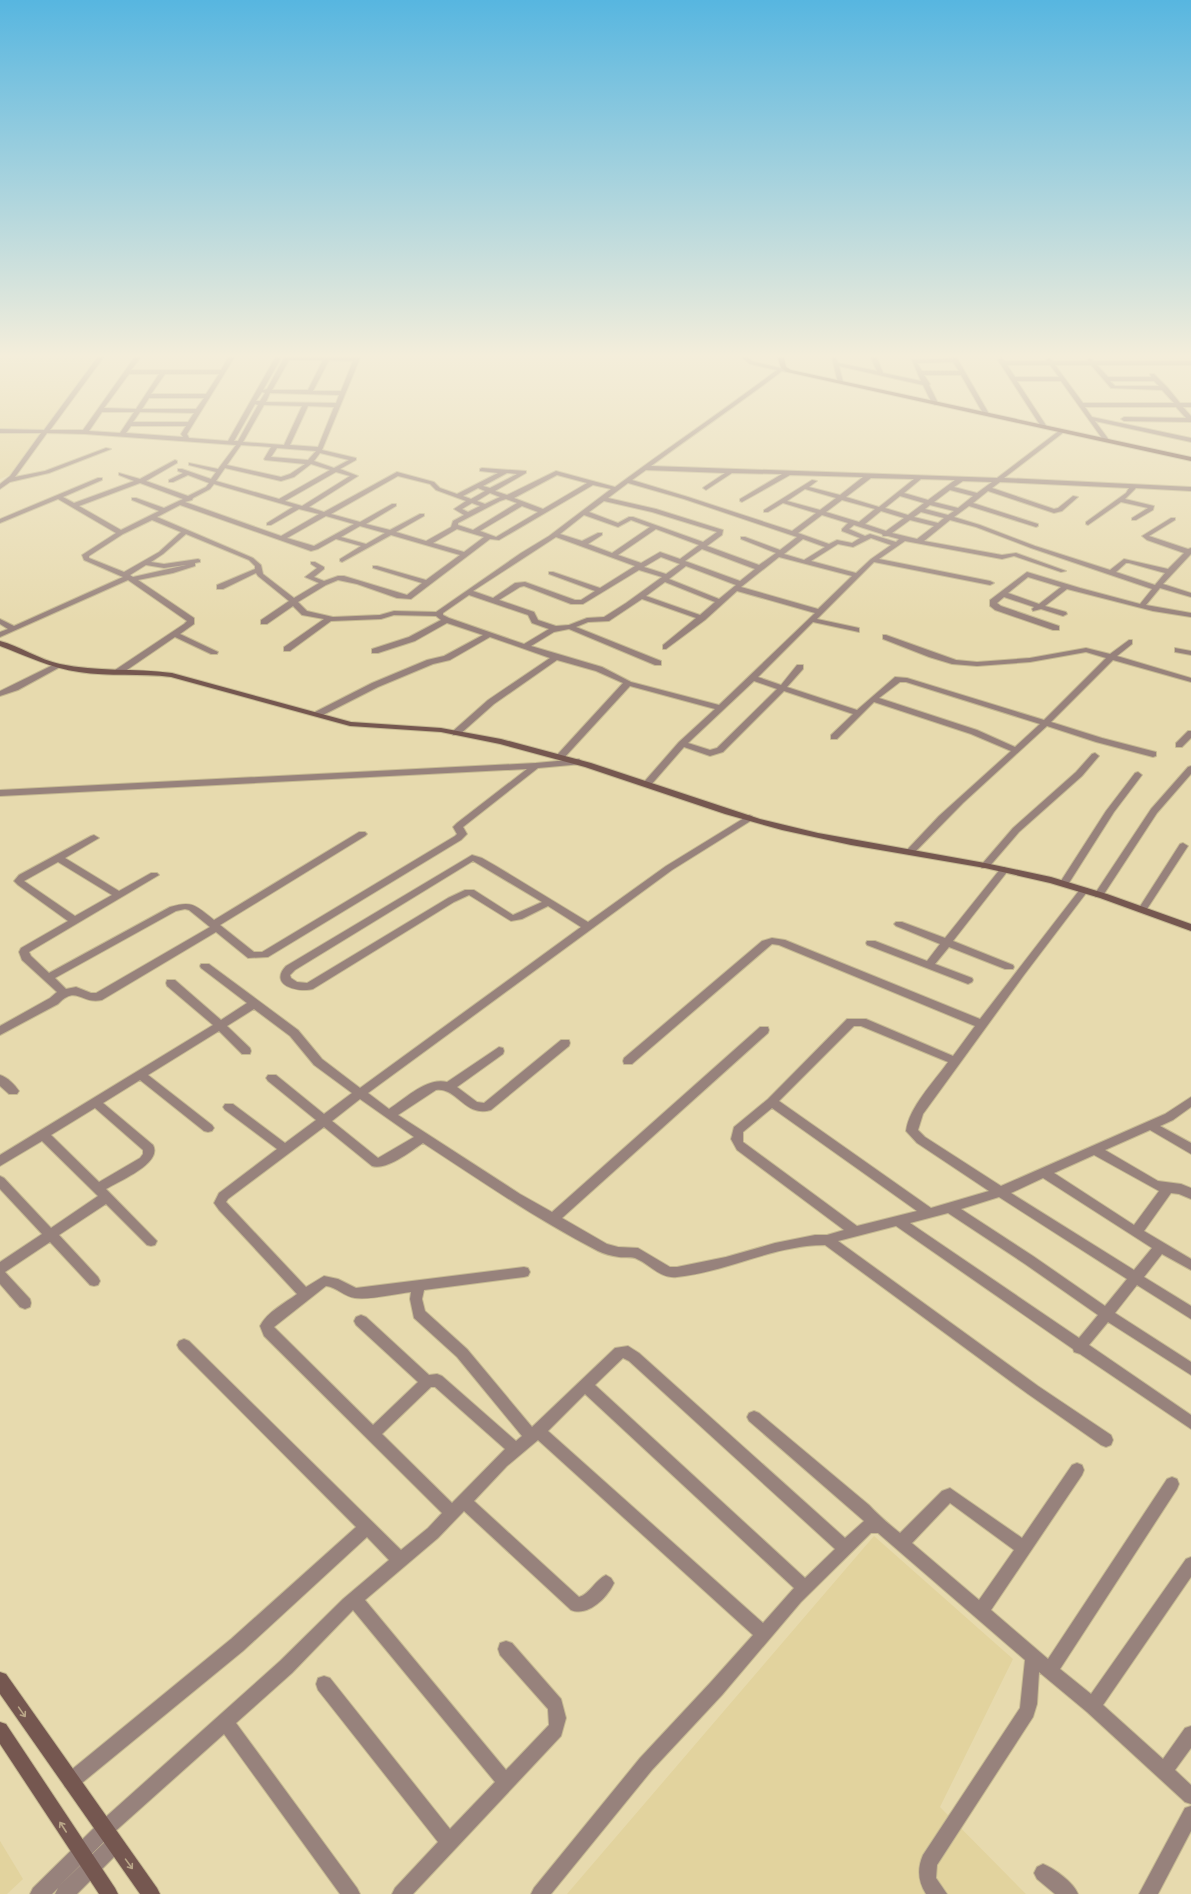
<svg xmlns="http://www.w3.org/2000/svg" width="1191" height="1894" viewBox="0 0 1191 1894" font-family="'Alegreya Sans',sans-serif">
<rect width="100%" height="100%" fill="#e7daae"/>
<g fill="#e2d39e">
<polygon points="0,358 97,358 12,474 0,479"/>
<polygon points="874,1536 1013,1659 940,1807 1026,1894 567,1894"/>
<polygon points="0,1841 23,1879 7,1894 0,1894"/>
</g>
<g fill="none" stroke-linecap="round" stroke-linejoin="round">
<defs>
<g id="street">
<path d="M97,358H103L50,430H83L134,358H140L131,370H221L228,358H234L187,434L189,438L228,441L275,358H281L263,390L267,389L284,358H360L322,450L356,458V460L340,469L358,476L309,507L324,512L397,472L434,482L440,488L457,494L498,473L480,471V469L482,468L526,471V473L495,491L507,495L556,471L615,487C669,447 724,410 777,370L750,364L742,358H748L754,362L789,370L786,372L782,371C739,404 694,434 651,466L997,478L1060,430H1064V432L1004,478L1191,487V491L1136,488L1125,499L1154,506L1153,510L1136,520H1132V518L1148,508L1121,502L1088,525L1086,524V522L1126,493L1129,488L1000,482L992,488L1054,509L1058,508L1073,496L1078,497L1062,511L1054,513L988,491L973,503L1038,524V526L1036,527L969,506L954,517L980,525L1035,546L1110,570L1124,559L1168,569L1184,553L1147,540L1142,536L1171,518H1175V520L1149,536L1188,549L1191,548V554L1163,584L1191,593V597L1160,588L1146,605L1191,613V617L1153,611L1067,589L1045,606L1066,612L1067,614L1063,616L1041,609L1033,611L1032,609L1034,607L1004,597L997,603L1001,606L1059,626V630H1053L995,610L990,606V600L1027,572L1080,588L1140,604L1152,589L1031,548L976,527L950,520L924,541L1002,555L1016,553L1066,571L1061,572L1014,556L1002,559L905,541L879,559L990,581L994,583L990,585L874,562L817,619L859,628V632L813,622L758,677L781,685L797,665H803V669L787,687L857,710L895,677L907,678L1044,720L1106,658L1086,652L1030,662L977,666L952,664L929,657L883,639V635H886L956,660L977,662L1030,658L1086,648L1110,654L1129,640H1132V644L1117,656L1191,678V682L1113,660L1051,722L1102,738L1156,752V756L1153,757L1096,742L1047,726L963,803L913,854L910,855L905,852L939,816L1011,751L971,734L874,702L837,739H831V735L853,714L784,691L723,752L710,756L684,747L650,786H644L643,784L644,782L679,742L715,709L630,686L563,759H557V755L623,683L596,671L557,660L494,704L459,735H453V731L488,700L550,658L490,637L450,660L433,664L378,687L321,716H315V712L372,683L427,660L444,656L483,635L447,623L415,641L378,653H372V649L409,637L441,620L436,616L394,615L381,619L331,621L290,651H284V647L324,619L302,615L293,606L267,624H261V620L289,601L258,576L256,573L223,589H217V585L255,569V566L249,560L186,534L163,554L151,562L164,564L198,559L200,560V562L195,563V566L173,573L138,580L194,618V624L180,634L218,652L217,654H211L175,637L121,674H115V670L184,624L187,621L128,580L0,637V632L8,629L0,624V619L14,626L123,577L84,560L82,555L116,533L58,499L0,523V519L98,478H102V480L63,497L74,503L134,481L119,475V473L140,479L175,460L177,461V463L146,481L188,496L206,487L209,483L188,475L173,482H169V480L183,473L178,471V469H182L211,479L216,472L189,465V463L218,469L236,445L85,434L47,433L15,477L45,471L106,448L111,449L49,473L10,482L0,489V484L10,476L41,433H0V429L44,430ZM289,360H323L308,390H272ZM329,360L353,361L341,391H313ZM129,374H159L136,409L104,408ZM165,374H219L206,394H151ZM262,392L265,393L260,401H256ZM270,393L339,395L336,403L266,402ZM149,398H204L196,409H142ZM255,404L258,405L238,441H234ZM264,405L302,406L284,445L243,442ZM308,406L334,407L318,447L290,445ZM102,412H134L120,433L89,431ZM140,412L194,413L188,422H133ZM131,426H186L181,434L183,437L126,433ZM241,445L271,447L264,459L265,460L305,464L290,474L281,477L227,465ZM277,448L316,451L308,460L271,457ZM320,453L349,460L334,468L314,461ZM311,464L330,470L279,499L216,481L225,468L281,481L294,477ZM646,470L725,473L704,487L703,488L706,490L732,473L782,474L740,499V501L742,502L790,475L863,477L840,495L809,487L817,481L812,480L764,510V512H768L783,503L816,513L792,531L688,497L632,480ZM336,472L350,476L302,506L285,501ZM507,473L517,474L490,488L483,486ZM557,475L587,483L543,509L514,498ZM398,476L430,484L436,490L466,501L454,509L464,515L453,521L451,527L426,541L396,532L424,516V514H420L390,530L366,524L396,506V504H392L360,522L331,514ZM871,478L914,479L879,507L846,497ZM921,479L955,480L928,500L904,493ZM963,481L992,482L977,493L954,487ZM140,483L183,499L164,508L136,498H132V500L159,511L121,530L79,506ZM628,483L684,499L797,537L780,550L745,537H741V539L776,553L759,565L707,546L722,535L723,530L656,509L608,498ZM214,484L293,507L267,523V525H271L299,509L319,514L281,536L185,502L192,500L193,498L210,489ZM593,485L611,489L549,536L521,553L436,612L394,611L380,615L333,617L307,611L298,602L326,585L338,580L357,584L397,598L411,599L490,539L499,540ZM478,488L485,491L471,499L463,496ZM805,489L836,498L820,510L787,501ZM950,490L973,496L958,508L934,502ZM490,493L500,497L485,504L477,501ZM900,496L924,503L908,515L885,508ZM506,499L517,503L473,530L458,525V523L500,501ZM842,500L875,509L859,522L826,512ZM604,501L652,512L717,532L703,542L633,517H629L618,523L589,512ZM472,503L480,506L468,512L462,509ZM180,505L311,551L318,549L336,539L361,546L340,559V561L342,562L391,535L460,555L426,580L377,566H373V568L422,583L407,595L344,576H338L324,581L314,577L324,569V567L315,562H311V564L317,568L305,577L319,583L294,598L263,574L261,565L253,558L157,517ZM930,505L954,511L948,515L925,509ZM522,506L538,512L496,537L480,531ZM881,511L904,518L886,531L865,524ZM921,512L944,518L938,523L914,517ZM584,515L618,527L631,520L650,527L612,553L588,544L602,535V533H598L582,541L560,534ZM822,515L848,523L842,529V531L860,538L852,543L837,540L829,544L798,533ZM326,516L354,524L314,546L287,538ZM152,520L181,532L159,552L124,572L89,558V556L123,534ZM910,520L934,526L917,539L892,533ZM854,525L882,534L883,536H888L899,539L896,542L870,534L865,536L849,529ZM360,526L385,533L366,544L341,537ZM457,529L484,537L464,552L433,543ZM656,529L699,545L680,559L660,552L641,563L618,555ZM556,537L635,566L600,588L553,572H549V574L595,591L581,600H575L525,582L515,583L493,598L473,591ZM871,538L891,545L871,559L856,573L811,561L838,544L853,547ZM803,539L825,547L804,560L784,554ZM702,549L755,569L740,581L685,561ZM661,557L680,564L666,574L644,567ZM779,557L852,576L818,609L741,587ZM1126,563H1129L1165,573L1155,585L1116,572ZM146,565L164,568L186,565L133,577L130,575ZM686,566L736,585L719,599L669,579ZM639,570L662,577L626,603L604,617L587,618L569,625L556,626L538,620L534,612L499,600L520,587L524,586L571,604H583ZM1028,577L1061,587L1039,604L1008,593ZM665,582L715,602L700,615L646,596ZM737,591L815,613L719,705L631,682L602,667L531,646L554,632L569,629L655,665H661V661L576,627L588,622L609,621L642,599L696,618L663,645V649H666L705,620ZM469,595L528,615L532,623L549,629L524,644L449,618L443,615V613ZM754,681L777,689L717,748L710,750L688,743ZM900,682H906L1040,724L1015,747L977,730L879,698Z"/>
<path d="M832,358H836L838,363L877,371L871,358H877L883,373L921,381L912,360L957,358L989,414L984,415L961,375H924L930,384L929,385L938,403L935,405L932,403L923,385L839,366L843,382L838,383ZM953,362L959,371H922L917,363Z"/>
<path d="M1001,358L1005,361H1047L1046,360L1049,358L1053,361H1088L1087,360L1090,358L1094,361H1191V365H1097L1108,377H1151L1150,374H1154L1167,387L1180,403H1191V407H1183L1191,416V422L1124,421L1121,419L1124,417L1186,418L1176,407H1085L1092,417L1191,438V442L1095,421L1109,440L1104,441L1061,381H1017L1047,427L1042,428L998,360ZM1007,365H1050L1059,377H1015ZM1055,365H1091L1111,388L1162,390L1174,403H1083ZM1110,381H1154L1159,386H1115Z"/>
<polygon points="1175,648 1191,651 1191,655 1175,652"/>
<polygon points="53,665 59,665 60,667 18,690 0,696 0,691"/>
<polygon points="1188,731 1191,731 1191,738 1182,747 1176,747 1176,743"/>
<polygon points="1095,753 1099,756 1082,776 1019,832 988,868 982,868 980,866 982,864 1013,828 1076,772 1092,754"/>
<path d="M579,759L583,762L582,764L538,768L463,827L467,834L461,840L268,957L248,958L216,932L102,1000C81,1005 77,984 58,1004L0,1035V1026L50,998L57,992L22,960L19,952L21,948L68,921L18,885L14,881L19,875L91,836L94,835L99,838L65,858L119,891L151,873H157L159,875L29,952L31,956L49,973L170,907C193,900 196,906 214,920L359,832H365L367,834L365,836L220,925L254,952H262L455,836L457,834L453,827L457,823L527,769L0,796V790L536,763ZM58,862L112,895L75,916L24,881ZM185,909L189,910L210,927L96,993H91L76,987L66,989L55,978L176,911Z"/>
<polygon points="1191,766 1191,774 1157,813 1102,897 1096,897 1094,895 1151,809 1188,767"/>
<polygon points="1138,772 1142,775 1114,812 1067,886 1061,886 1059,884 1106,811 1135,773"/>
<path d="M749,815L752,816L753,818L752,820L672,870L368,1093L389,1109C406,1098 427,1077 447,1082L499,1047L503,1048L504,1051L503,1054L457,1087L477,1102L484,1103L561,1040H569L570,1043L569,1046L491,1110C465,1118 457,1087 436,1090L398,1115L520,1194L552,1212L760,1027H768L769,1030L768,1033L562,1218L607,1244L618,1247L638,1248L670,1267H677L726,1257L775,1243L815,1235H827L844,1230L737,1150L731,1139L734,1127L768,1099L847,1019H866L953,1056L975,1026L779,945L772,944L632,1064H624L623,1061L624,1058L762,941L772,938L785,940L980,1019L1081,888H1087L1089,890L1087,892L1024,975L923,1114L918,1130L925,1137L1001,1186L1165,1114L1191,1097V1107L1173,1120L1160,1126L1191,1143V1154L1150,1130L1105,1150L1158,1181L1181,1184L1191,1188V1199L1179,1194L1171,1193L1144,1231L1191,1259V1270L1162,1254L1144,1277L1191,1306V1319L1137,1285L1115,1313L1191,1362V1375L1108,1322L1089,1345L1191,1415V1429L1080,1354L1074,1352L1073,1349L896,1226L838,1241L1038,1386L1111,1435L1113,1440L1111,1445L1106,1447L1101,1445L1028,1394L825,1245C774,1245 727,1272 677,1277C660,1279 651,1265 637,1259C632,1256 624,1258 619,1257C612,1256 604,1254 598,1251C537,1220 480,1180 423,1143C411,1151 386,1171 372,1166L324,1127L228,1199L226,1202L306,1287L324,1276L338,1279L356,1288L524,1267L528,1268L530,1272L528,1276L524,1277L424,1290L422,1299L425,1311L467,1349L532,1427L615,1348L628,1346L639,1353L845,1538L864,1521L749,1421L747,1417L749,1413L754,1411L759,1413L869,1505C879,1516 889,1524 900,1533L942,1491L950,1488L1022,1538L1072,1465L1077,1463L1082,1465L1084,1470L1082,1475L991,1610L1048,1659L1167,1479L1172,1477L1177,1479L1179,1484L1177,1489L1060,1669L1091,1694L1186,1559L1191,1557V1577L1103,1705L1163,1759L1185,1728L1191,1726V1748L1175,1770L1191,1785V1804L1185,1802L1087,1712L1039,1672L1037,1704L1033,1717L937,1865L936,1878L947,1894H926C918,1881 917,1869 923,1855L1020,1708L1025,1660L878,1533H871L801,1602L722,1695L652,1770L551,1894H531L534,1888L640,1758L710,1683L753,1635L538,1440L507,1466L474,1501L579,1597C590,1594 595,1580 606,1575L611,1578L614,1583C607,1598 588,1617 571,1610L464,1511L438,1538L365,1600L506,1770L549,1725L548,1709L500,1655L498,1649L500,1643L506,1641L512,1643L561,1699L566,1718L561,1736L413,1894H392L395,1888L438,1842L318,1690L316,1684L318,1678L324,1676L330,1678L450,1829L495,1782L353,1610L292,1673L236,1723L357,1888L360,1894H340L224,1734L111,1835L58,1887L109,1838L115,1835L121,1838L124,1844L121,1850L77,1894H55L58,1888L52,1894H30L33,1888L99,1823L280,1661L343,1599L389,1560L367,1537L243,1651L77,1787L71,1789L65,1787L63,1781L65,1775L231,1639L356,1527L179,1349L177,1345L179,1341L184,1339L189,1341L401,1550L428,1528L442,1513L264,1336L260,1326C267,1312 285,1303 297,1294L219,1210L214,1203L219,1193L277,1149L225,1110L223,1107L225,1104H233L285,1143L316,1120L268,1081L266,1078L268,1075H276L324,1114L352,1093L314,1065L290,1036L254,1009L227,1026L250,1048L251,1051L250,1054H242L219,1031L148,1075L212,1125L214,1128L212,1131L208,1132L204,1131L140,1080L103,1103L153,1145C163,1163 119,1181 106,1189L157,1241L155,1245L151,1246L147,1245L106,1204L59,1235L98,1277L100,1281L98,1285L94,1286L90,1285L50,1242L5,1272L30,1299L31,1303L30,1307L25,1309L20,1307L0,1284V1262L42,1234L0,1189V1176L4,1178L51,1228L98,1196L42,1141L0,1166V1155L213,1025L167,986L166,983L167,980H175L221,1020L247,1003L201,968L200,966L201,964H209L298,1030L322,1059L360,1088L581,927L548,906L522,919L511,921L469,895L454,902L313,989C298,993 268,985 286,966L472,855L482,858L496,866L588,922L666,866ZM473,861L542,902L513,915L474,890H465L448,898L307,983L297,982L291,978L290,975L295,970ZM854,1026H861L948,1062C934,1082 909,1107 906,1131L917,1143L989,1191L931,1208L779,1101ZM360,1099L414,1137L378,1158L332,1121ZM95,1108L143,1150V1154L140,1158L99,1182L51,1135ZM772,1108L917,1211L857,1226L743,1142V1132ZM1094,1155L1159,1191L1134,1225L1054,1173ZM1043,1178L1152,1248L1134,1270L1011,1193ZM999,1197L1127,1279L1105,1306L1033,1256L961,1209ZM948,1213L1025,1264L1098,1315L1079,1338L910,1223ZM326,1286C337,1287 344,1297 355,1298C370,1300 395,1294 411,1292L410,1299L414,1318L457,1357L522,1436L516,1441L442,1376L437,1374L429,1375L366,1317L361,1315L356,1317L354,1321L356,1325L418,1382L373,1425L274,1327ZM623,1358L629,1361L835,1549L805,1578L595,1385ZM431,1387H435L505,1449L452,1503L382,1434ZM585,1394L794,1588L763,1623L548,1431ZM950,1503L1014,1550L979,1600L912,1543Z"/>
<polygon points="1183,843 1188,846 1145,912 1139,912 1137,910 1139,908 1180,844"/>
<polygon points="1004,867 1009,870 1007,872 953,941 1013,965 1014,967 1013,969 1005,969 949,947 935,964 972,978 973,980 972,982 968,984 867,945 866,943 867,941 875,941 927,961 940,944 896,926 894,924 896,922 902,922 945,938 1001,868"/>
<path d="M0,1075C7,1077 15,1085 19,1091L17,1094H9L0,1086Z"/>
<polygon points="1191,1806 1191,1831 1158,1894 1139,1894 1185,1808"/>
<path d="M1043,1864C1055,1869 1073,1882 1078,1894H1055L1037,1879L1034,1873L1037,1867Z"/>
</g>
<g id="secondary">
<polygon points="778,358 784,358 786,367 791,370 1191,457 1191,461 787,372 781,368"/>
<path d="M0,641C20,646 40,660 60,664C97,672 134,668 172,673L351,722L441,728L501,739L591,763L760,819L818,833L985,863L1051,877L1107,894L1191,924V931L1100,898L1050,883L985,868L851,845L782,830L725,814L585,767L500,744L441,732L350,726L171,677C141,673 109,677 79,672C51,668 26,656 0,646Z"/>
<polygon points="0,1672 6,1674 157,1888 160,1894 140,1894 0,1694"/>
<polygon points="0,1722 6,1724 115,1888 118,1894 99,1894 0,1744"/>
</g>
</defs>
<use href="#street" stroke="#c5b992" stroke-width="2"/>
<use href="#secondary" stroke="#c5b992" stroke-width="2"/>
<use href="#street" fill="#97827c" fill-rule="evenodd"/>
<use href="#secondary" fill="#755750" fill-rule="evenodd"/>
</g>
<defs><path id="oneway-shaft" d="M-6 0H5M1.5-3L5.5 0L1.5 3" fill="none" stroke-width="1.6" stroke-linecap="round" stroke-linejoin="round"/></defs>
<g stroke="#b9a688">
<use href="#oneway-shaft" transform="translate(22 1712) rotate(55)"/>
<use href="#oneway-shaft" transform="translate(63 1827) rotate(-123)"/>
<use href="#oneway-shaft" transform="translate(129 1864) rotate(54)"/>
</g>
<linearGradient id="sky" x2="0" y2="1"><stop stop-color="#57b6e0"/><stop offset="0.57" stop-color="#f4eedb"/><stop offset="1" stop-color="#f4eedb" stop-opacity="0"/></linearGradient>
<rect width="1191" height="623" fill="url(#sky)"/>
</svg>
